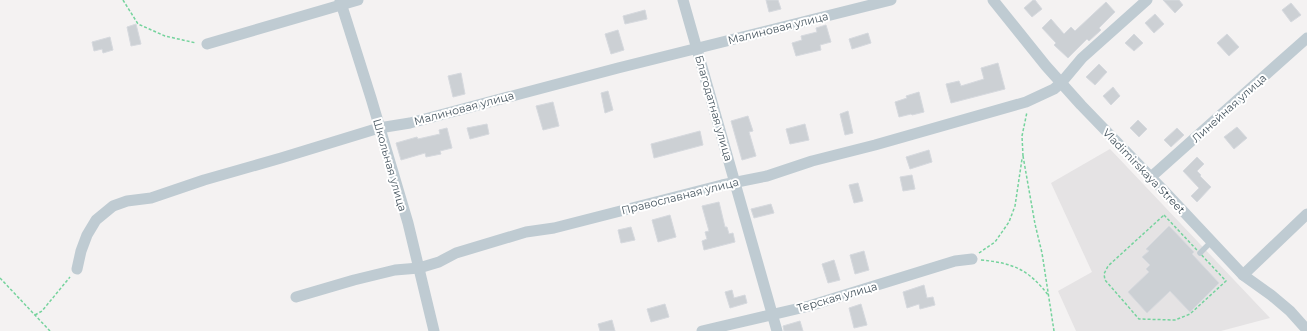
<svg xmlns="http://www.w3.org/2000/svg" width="1307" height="331" viewBox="0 0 1307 331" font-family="Montserrat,sans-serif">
<rect width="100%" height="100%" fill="#f4f2f2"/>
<polygon fill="#e5e3e4" points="1110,149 1270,318 1221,331 1076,331 1058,291 1092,272 1051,183"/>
<g fill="#ccd0d4" stroke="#d6d9de">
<polygon points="766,0 778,0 781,9 769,12"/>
<polygon points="1033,0 1035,0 1042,9 1032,17 1024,8"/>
<polygon points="1163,0 1179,0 1183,5 1175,13"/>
<polygon points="1106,2 1115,12 1099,28 1101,30 1089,41 1087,39 1068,58 1054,45 1056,43 1042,28 1051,19 1064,34 1071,27 1075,31"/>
<polygon points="1291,3 1301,15 1291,22 1282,10"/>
<polygon points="645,10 647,19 625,24 623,16"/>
<polygon points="1155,14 1164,24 1154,33 1145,23"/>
<polygon points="136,24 141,44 131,46 127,27"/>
<polygon points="826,25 831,42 820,45 821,50 796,56 792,43 802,40 801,36 817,32 816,28"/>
<polygon points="618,30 624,50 611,54 605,34"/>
<polygon points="868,33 871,43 852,49 849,39"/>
<polygon points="1134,34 1143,43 1134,51 1125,43"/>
<polygon points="1227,34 1239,47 1229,56 1217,43"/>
<polygon points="110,37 113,50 103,53 102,49 94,51 92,42"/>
<polygon points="998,63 1005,89 951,103 946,84 959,81 961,86 984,79 981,68"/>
<polygon points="1099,64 1107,72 1095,85 1086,77"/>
<polygon points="461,73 465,94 453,97 448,76"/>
<polygon points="1113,87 1120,96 1111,105 1103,96"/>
<polygon points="608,91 613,110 605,113 601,93"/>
<polygon points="919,92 924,112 912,115 911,114 899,117 895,102 907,98 906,96"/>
<polygon points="553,102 559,126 543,130 536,106"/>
<polygon points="848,111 853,133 845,135 840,114"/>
<polygon points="748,116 753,131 749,132 756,156 742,160 731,121"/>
<polygon points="1138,120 1147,129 1139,137 1130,128"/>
<polygon points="487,124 489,134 470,139 467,128"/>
<polygon points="805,124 809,140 790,144 786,129"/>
<polygon points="1237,127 1247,138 1234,149 1224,137"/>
<polygon points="447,128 452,148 440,151 441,154 426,157 425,153 401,160 396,143 417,137 418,139 440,134 439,130"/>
<polygon points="1177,128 1184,135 1171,147 1164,140"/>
<polygon points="700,131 703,145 654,158 651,144"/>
<polygon points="929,150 932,162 910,169 906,157"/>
<polygon points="1197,157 1204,164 1197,171 1201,175 1200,176 1211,187 1197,202 1191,196 1199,188 1183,171"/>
<polygon points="912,175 915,189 903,191 900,177"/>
<polygon points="858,183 863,201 854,203 849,185"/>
<polygon points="719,202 725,227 727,227 729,234 733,233 735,242 704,250 702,241 707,239 705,232 709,231 702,206"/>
<polygon points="771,204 774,213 754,218 751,209"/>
<polygon points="670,215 676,237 658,242 652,220"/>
<polygon points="1169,226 1194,252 1192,254 1219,283 1190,312 1170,291 1147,313 1128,292 1149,272 1146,269 1150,265 1142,257 1149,251 1146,249"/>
<polygon points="631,227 635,240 621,243 618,230"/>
<polygon points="864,251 869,270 855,274 850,255"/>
<polygon points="834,260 840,280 828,283 822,264"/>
<polygon points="924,285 927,298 933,297 935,305 920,309 919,304 907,308 903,292"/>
<polygon points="732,290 734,298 745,295 747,303 730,308 725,292"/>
<polygon points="665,304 669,317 651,322 647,309"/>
<polygon points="861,304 867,325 854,328 849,308"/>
<polygon points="612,320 615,331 600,331 598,324"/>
<polygon points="800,321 803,331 784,331 783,326"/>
</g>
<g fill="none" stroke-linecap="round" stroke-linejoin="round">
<g stroke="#75d39d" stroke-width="1.5" stroke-dasharray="3 2" stroke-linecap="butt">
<polyline points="123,0 138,24 165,36 196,43"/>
<polyline points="1023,156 1035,224 1042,253 1054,331"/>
<polyline points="1023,156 1022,136 1027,112"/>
<polygon points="1164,215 1226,281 1190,314 1175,320 1139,319 1105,280 1104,274 1108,266"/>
<polyline points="979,253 995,242 1009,222 1015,206 1022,159"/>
<path d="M981,260C1014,263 1029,270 1049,296"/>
<polyline points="0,278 50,331"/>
<polyline points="35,315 42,311 70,277"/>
</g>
<polyline stroke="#bfcbd2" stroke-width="5.5" points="1200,253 1211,242"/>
<g stroke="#bfcbd2" stroke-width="11">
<polyline points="340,0 371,98 408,223 434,331"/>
<polyline points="683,0 777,331"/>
<polyline points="993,0 1046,66 1081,105 1168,195 1243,275 1271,295 1290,311 1307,330"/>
<polyline points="207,44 358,0"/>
<polyline points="1151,177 1307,38"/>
<polyline points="77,269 81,251 87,235 96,220 113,206 127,201 151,198 204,180 281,158 379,128 410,123 618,68 891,0"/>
<polyline points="1243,275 1307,214"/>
<polyline points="296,297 354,280 395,270 419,268 439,262 456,253 526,232 554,228 722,185 767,176 812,161 875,145 1026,102 1054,89 1061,83 1082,58 1147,0"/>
<polyline points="702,331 809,306 955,261 972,259"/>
</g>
</g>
<g text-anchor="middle" stroke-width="4" stroke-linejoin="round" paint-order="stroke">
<g font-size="11" fill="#485761" stroke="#fff">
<text transform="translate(778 28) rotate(-14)" y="4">Малиновая улица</text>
<text transform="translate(464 108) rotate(-15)" y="4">Малиновая улица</text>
<text transform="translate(714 108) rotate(74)" y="4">Благодатная улица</text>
<text transform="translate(1229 108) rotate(-42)" y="4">Линейная улица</text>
<text transform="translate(390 165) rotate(74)" y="4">Школьная улица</text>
<text transform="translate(1144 171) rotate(46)" y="4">Vladimirskaya Street</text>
<text transform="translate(680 196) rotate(-14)" y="4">Православная улица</text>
<text transform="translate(837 297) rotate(-16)" y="4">Терская улица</text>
</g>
</g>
</svg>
